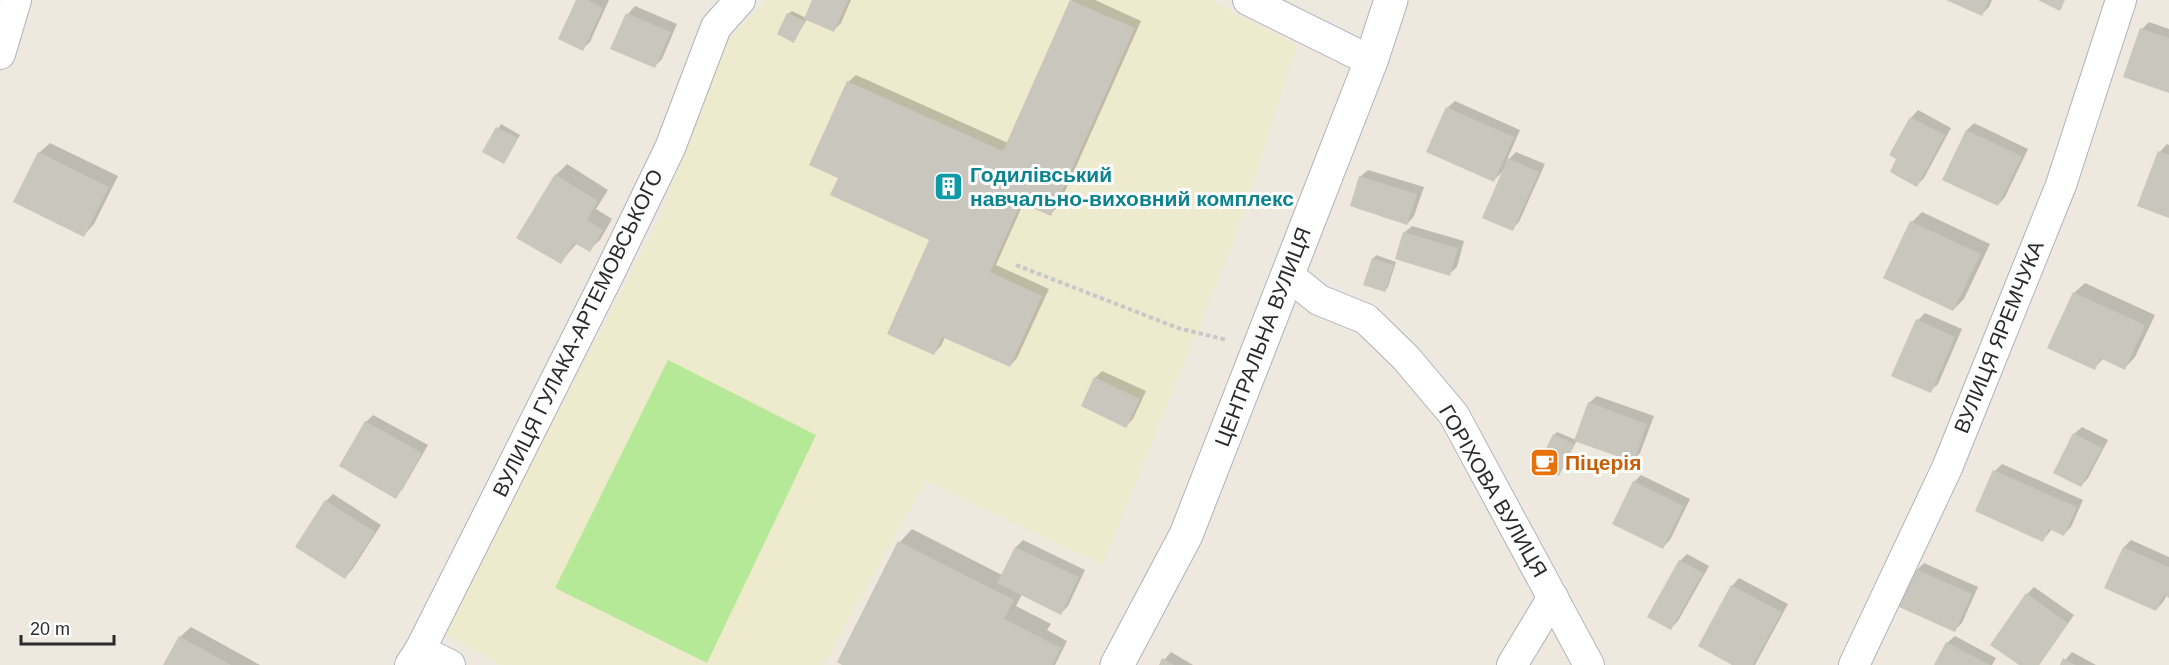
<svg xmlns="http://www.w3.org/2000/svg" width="2169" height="665" viewBox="0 0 2169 665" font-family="Helvetica,sans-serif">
<rect width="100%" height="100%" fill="#ede9de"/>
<polygon fill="#eeeace" points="767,0 1209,0 1297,45 1235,238 1102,565 926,481 823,665 500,665 442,633 658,221 728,39"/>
<polygon fill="#b6e997" points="668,360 816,435 707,663 555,588"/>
<g fill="#0003">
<polygon points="578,0 609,0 590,42 582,49"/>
<polygon points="814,0 851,0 841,23 833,31 807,19 794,41 788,14 792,11 806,18"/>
<polygon points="1072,0 1095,0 1141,21 1058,207 1050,214 1024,202 996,265 1049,289 1017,358 1010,366 945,337 941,346 934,353 931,239 840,177 848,82 856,75 1008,143"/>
<polygon points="1950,0 1992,0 1989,7 1982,14"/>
<polygon points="635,6 677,24 662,59 655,66 612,48 628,14"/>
<polygon points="2149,22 2169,29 2169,92 2142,29"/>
<polygon points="1455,101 1520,130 1506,162 1516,152 1545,164 1519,222 1512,229 1504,170 1494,180 1447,108"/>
<polygon points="1918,110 1951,128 1924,178 1917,185 1911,118"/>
<polygon points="1974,123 2028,149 2005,197 1998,205 1944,179 1967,130"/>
<polygon points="501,124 520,135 507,158 484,151"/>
<polygon points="50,143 118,176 94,224 84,235 39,153"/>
<polygon points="2167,144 2169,145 2169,217 2139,205 2160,152"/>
<polygon points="567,164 608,190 596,209 612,219 600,240 589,250 577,243 560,263 518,237 556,175"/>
<polygon points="1368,170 1424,187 1414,216 1407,224 1360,177"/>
<polygon points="1922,212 1990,244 1964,299 1953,310 1912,222"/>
<polygon points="1412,226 1464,241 1457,267 1449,274 1404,233"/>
<polygon points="1376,255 1396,262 1388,287 1385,291 1373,259"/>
<polygon points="2085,283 2155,315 2135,357 2125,368 2104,358 2094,368 2074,293"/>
<polygon points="1925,313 1962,329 1938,384 1930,391 1918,320"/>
<polygon points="1102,371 1146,391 1133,419 1126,426 1095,378"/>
<polygon points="1597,396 1654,416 1640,453 1633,460 1577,440 1559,474 1554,435 1557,432 1576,440 1589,403"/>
<polygon points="373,415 428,445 402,490 395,497 366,422"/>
<polygon points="2082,427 2108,440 2088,478 2081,486 2074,434"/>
<polygon points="2002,464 2083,500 2071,527 2064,534 2052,529 2043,540 1995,471"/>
<polygon points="1641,475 1690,499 1670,540 1663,547 1634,482"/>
<polygon points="333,494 381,525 352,570 345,577 326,501"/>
<polygon points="912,529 1002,575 1016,547 1023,540 1085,570 1068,606 1061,613 1022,594 1016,606 1051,624 1047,630 1067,641 1055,665 845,665 900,542"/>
<polygon points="2131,540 2169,557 2169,596 2167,595 2163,602 2156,610 2124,547"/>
<polygon points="1687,554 1709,566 1678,621 1671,628 1680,561"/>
<polygon points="1924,563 1978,587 1962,623 1955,630 1917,570"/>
<polygon points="1739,578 1788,604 1755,665 1735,665 1732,586"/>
<polygon points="2034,587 2074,615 2039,665 2021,665 2027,594"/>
<polygon points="191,627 260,665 167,665 180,637"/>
<polygon points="1955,636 1996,658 1992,665 1935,665 1947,643"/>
<polygon points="1171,652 1193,665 1160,665"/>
<polygon points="2072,652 2096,665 2061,665"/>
</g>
<g fill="#c8c6bd">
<polygon points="576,0 587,0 603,8 583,51 558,39"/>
<polygon points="812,0 848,0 834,32 804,19"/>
<polygon points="1070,0 1135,28 1051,216 1021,203 990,272 1042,296 1010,367 942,337 934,355 887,334 929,240 830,195 838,178 809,165 847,81 1003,151"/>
<polygon points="1946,0 1989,0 1982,16"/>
<polygon points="2038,0 2065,0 2060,11"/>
<polygon points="626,13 671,32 655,68 610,49"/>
<polygon points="787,13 805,21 794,43 777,34"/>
<polygon points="2140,28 2169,38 2169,93 2123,77"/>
<polygon points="1446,107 1514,137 1494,182 1426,152"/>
<polygon points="1910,117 1945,135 1917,187 1890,172 1896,159 1889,155"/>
<polygon points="496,127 518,138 504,164 482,152"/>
<polygon points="1966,130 2022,156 1998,206 1942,180"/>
<polygon points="2158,151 2169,155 2169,218 2137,206"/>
<polygon points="38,152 109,187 84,237 13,202"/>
<polygon points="1508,158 1539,172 1513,231 1482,218"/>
<polygon points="555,174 598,201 587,220 603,230 590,252 574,243 561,264 516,238"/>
<polygon points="1359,176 1417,194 1407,225 1350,206"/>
<polygon points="1910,221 1981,254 1953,311 1883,278"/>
<polygon points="1403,232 1458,248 1450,276 1395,259"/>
<polygon points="1372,258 1394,265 1385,292 1363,285"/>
<polygon points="2073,292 2145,325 2125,370 2100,358 2095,370 2047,348"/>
<polygon points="1916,319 1955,337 1931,393 1891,376"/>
<polygon points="1094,377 1140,399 1126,428 1081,406"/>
<polygon points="1588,402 1647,424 1634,462 1574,441"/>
<polygon points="365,421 422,453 396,499 339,466"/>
<polygon points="2073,433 2102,448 2081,487 2053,473"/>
<polygon points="1553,434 1574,444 1559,476 1538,466"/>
<polygon points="1993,470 2077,507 2064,536 2049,529 2043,542 1975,511"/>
<polygon points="1633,481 1684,506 1663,549 1612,524"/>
<polygon points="325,500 375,532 345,579 295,547"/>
<polygon points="898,541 1014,600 1004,619 1061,648 1052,665 842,665 837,662"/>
<polygon points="1015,547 1079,577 1061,615 997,583"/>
<polygon points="2123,547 2169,567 2169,598 2164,595 2156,611 2104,588"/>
<polygon points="1679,560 1703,573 1671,630 1647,617"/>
<polygon points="1916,569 1972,594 1955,632 1899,607"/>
<polygon points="1731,585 1782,612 1753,665 1732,665 1698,646"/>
<polygon points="2026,593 2068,623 2039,665 2019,665 1990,645"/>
<polygon points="179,636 231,665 163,665"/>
<polygon points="1946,642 1990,665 1934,665"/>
<polygon points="1162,658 1174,665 1159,665"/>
<polygon points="2063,658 2076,665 2060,665"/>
</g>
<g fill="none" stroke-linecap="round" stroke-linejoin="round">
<defs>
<g id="minor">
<polyline points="1248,0 1371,61"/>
<polyline points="0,54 16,0"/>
<polyline points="1287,274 1319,300 1366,319 1406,358 1454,415 1589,665"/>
<polyline points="420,650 450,665"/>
<polyline points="410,665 420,650 611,270 670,148 716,27 740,0"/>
<polyline points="1512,665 1553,597"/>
<polyline points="1854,665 1947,468 2061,185 2121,0"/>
</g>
<polyline id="secondary" points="1117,665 1186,535 1371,61 1391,0"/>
</defs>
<use href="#minor" stroke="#b1b1be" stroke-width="32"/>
<use href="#secondary" stroke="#b1b1be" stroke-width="35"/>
<polyline stroke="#c8c8c8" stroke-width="4" stroke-dasharray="4.5 3" stroke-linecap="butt" points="1016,265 1178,328 1227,340"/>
<use href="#minor" stroke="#fff" stroke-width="30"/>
<use href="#secondary" stroke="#fff" stroke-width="33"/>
</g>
<defs>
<symbol id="building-square" viewBox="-11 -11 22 22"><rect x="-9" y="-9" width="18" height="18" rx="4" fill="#0f9aa8" stroke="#fff"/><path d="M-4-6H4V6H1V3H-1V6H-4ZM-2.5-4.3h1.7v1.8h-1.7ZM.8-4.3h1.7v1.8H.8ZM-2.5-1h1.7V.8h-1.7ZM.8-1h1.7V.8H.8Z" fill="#fff"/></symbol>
<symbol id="cafe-square" viewBox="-11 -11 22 22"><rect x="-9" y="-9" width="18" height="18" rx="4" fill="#e8710a" stroke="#fff"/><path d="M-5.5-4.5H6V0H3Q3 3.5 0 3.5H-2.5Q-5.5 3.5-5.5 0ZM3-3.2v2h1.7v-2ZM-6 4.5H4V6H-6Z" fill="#fff"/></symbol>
</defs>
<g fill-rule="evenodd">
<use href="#building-square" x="932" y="170" width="33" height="33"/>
<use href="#cafe-square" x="1528" y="446" width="33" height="33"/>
</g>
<g text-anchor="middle" stroke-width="6" stroke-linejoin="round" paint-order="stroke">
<g font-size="21" font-weight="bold" fill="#0d838f" stroke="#fff" text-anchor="start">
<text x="970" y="182">Годилівський<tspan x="970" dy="24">навчально-виховний комплекс</tspan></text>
</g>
<g font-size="21" fill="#2b2b2b" stroke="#fff">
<text transform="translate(578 333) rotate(-64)" y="7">ВУЛИЦЯ ГУЛАКА-АРТЕМОВСЬКОГО</text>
<text transform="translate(1263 337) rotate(-69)" y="7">ЦЕНТРАЛЬНА ВУЛИЦЯ</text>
<text transform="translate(1999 337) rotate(-68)" y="7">ВУЛИЦЯ ЯРЕМЧУКА</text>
<text transform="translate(1493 491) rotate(60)" y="7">ГОРІХОВА ВУЛИЦЯ</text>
</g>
<g font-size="21" font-weight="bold" fill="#c56008" stroke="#fff" text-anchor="start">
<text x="1565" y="470">Піцерія</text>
</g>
</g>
<path d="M21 635v9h93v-9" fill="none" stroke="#2b2b2b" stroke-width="3"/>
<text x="30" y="635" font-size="18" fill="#2b2b2b" stroke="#ffffff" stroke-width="4.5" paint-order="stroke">20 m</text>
</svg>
